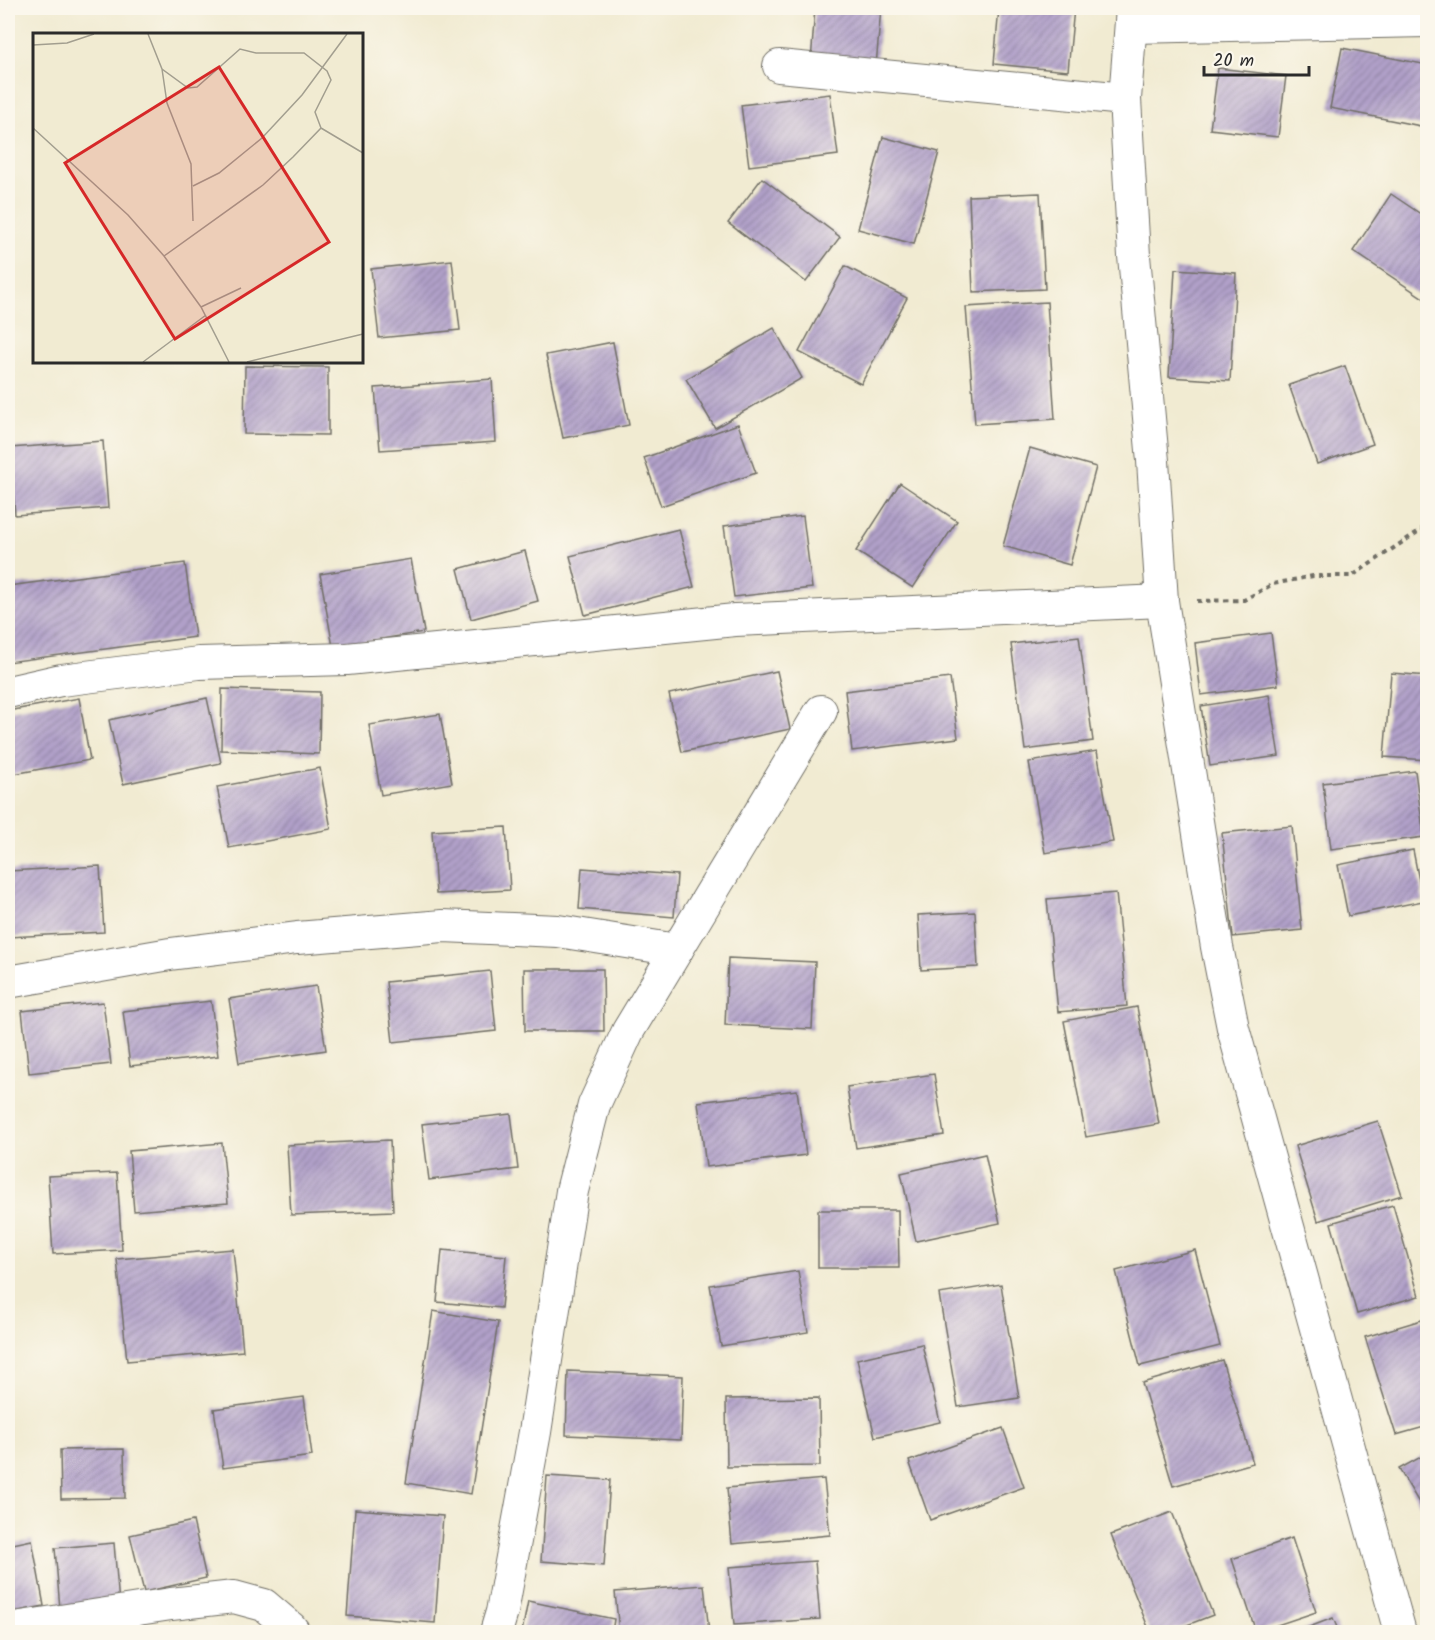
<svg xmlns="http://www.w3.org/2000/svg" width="1435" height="1640" viewBox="0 0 1435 1640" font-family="Kalam,sans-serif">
<defs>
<pattern id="building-hatch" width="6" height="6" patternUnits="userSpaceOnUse" patternTransform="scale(1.5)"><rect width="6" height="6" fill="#b1a0c9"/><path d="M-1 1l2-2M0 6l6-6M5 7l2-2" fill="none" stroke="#9083a3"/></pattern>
</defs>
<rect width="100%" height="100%" fill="#fbf7ec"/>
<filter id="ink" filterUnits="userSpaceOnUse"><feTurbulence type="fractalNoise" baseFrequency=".0167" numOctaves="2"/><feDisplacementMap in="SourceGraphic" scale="12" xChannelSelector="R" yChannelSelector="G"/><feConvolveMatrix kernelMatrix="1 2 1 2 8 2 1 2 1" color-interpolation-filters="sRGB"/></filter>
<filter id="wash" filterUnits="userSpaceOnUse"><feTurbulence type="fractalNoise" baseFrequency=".008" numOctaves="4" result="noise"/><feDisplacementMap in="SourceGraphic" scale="24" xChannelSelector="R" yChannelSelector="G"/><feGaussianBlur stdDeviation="1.35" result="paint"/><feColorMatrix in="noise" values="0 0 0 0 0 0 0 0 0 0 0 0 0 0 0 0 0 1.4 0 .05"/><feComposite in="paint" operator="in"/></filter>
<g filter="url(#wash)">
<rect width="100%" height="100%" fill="#f1ebd2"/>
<g id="blocks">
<g fill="url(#building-hatch)">
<polygon points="815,8 881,8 876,66 811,62"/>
<polygon points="999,8 1074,8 1068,71 994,64"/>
<polygon points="1342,48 1428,65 1428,94 1421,126 1330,108"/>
<polygon points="1218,68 1286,76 1278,137 1210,129"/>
<polygon points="830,94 838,155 749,166 741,105"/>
<polygon points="883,137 939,152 914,244 858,229"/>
<polygon points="762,178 840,237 806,282 728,223"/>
<polygon points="1040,193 1045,289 973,292 969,196"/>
<polygon points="1391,194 1428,219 1428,301 1353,251"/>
<polygon points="452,260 460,330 379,338 371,269"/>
<polygon points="845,266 907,298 861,384 799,352"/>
<polygon points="1175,269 1236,273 1230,381 1169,377"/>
<polygon points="1047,302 1055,419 975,424 966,307"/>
<polygon points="774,328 802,378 715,428 686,379"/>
<polygon points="613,342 629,425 563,438 546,355"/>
<polygon points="245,366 328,367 328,435 244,434"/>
<polygon points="1345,366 1373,444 1317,464 1289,385"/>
<polygon points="492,379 496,442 380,450 375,388"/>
<polygon points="738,424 756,473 661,506 644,458"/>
<polygon points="103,441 108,508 15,515 10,448"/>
<polygon points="1030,448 1096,467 1070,565 1003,546"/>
<polygon points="900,483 957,521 913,588 856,551"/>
<polygon points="803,516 812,588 734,597 724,526"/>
<polygon points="679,529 694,587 585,615 570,556"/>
<polygon points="525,551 538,601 471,619 458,569"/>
<polygon points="411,559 424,632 333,647 320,574"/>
<polygon points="185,563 195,637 8,662 8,586"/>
<polygon points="1271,633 1278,685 1201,695 1195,643"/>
<polygon points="1079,636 1093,741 1025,750 1011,644"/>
<polygon points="777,671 790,729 682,752 669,694"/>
<polygon points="1391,673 1428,676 1428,760 1384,757"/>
<polygon points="950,678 958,738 852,751 845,691"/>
<polygon points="222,689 320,692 319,754 221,750"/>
<polygon points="1269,695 1279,756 1210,766 1201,706"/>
<polygon points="79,698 90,760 8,775 8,711"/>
<polygon points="207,698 221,763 123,784 109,720"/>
<polygon points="440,714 452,783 381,795 369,725"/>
<polygon points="1097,751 1113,842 1045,853 1029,762"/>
<polygon points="320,768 331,829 229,848 217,787"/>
<polygon points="1415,771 1424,837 1331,849 1323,783"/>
<polygon points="1292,826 1302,930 1233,937 1222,833"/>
<polygon points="506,827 510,890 436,894 432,831"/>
<polygon points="1413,850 1423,901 1348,916 1338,865"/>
<polygon points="100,866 104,932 8,937 8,871"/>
<polygon points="582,868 677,875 674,917 579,909"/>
<polygon points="1116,893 1127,1006 1058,1012 1047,899"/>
<polygon points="975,912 978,967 921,970 918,915"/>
<polygon points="728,958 815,962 812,1029 725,1025"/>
<polygon points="524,969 603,969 604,1031 525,1031"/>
<polygon points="490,971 496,1031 393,1042 386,982"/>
<polygon points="316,986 326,1050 239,1063 229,999"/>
<polygon points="211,1001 218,1056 130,1066 123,1011"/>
<polygon points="103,1002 111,1064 29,1073 22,1011"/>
<polygon points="1137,1007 1159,1124 1086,1137 1064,1021"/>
<polygon points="934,1074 944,1135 856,1148 847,1087"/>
<polygon points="797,1090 806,1155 706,1167 698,1102"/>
<polygon points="511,1114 518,1169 429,1180 422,1124"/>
<polygon points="1378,1121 1402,1195 1318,1221 1295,1146"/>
<polygon points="390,1140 393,1211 291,1215 287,1145"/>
<polygon points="222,1143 228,1203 134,1211 129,1151"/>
<polygon points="985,1154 1000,1223 916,1241 901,1173"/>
<polygon points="117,1173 122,1250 53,1254 48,1176"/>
<polygon points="1393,1205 1419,1296 1357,1314 1331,1223"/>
<polygon points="818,1210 898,1210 899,1268 818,1268"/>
<polygon points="233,1249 243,1351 127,1361 117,1259"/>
<polygon points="442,1250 506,1256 501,1308 437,1302"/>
<polygon points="1195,1250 1220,1346 1140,1366 1116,1271"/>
<polygon points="798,1271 808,1332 721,1346 710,1285"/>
<polygon points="1001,1284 1019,1398 958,1407 939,1294"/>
<polygon points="433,1311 498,1322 471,1494 406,1483"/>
<polygon points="1428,1318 1428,1426 1396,1435 1365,1337"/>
<polygon points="922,1344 940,1422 875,1437 857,1359"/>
<polygon points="1222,1360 1253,1463 1173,1486 1142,1383"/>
<polygon points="568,1371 683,1376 681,1440 566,1435"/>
<polygon points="304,1397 312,1456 223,1468 214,1409"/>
<polygon points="819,1398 820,1466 727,1467 726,1399"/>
<polygon points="1003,1428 1024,1487 930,1520 909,1461"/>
<polygon points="124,1449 125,1498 61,1499 60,1450"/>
<polygon points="1428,1453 1428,1518 1399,1469"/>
<polygon points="547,1476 610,1480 604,1566 541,1561"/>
<polygon points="824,1479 830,1535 732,1544 727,1488"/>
<polygon points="355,1509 443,1516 435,1623 347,1616"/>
<polygon points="1172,1512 1213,1615 1169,1632 1150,1632 1111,1535"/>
<polygon points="193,1521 206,1578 144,1592 130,1535"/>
<polygon points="1292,1538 1316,1612 1256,1632 1232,1559"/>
<polygon points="32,1540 44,1606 8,1613 8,1545"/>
<polygon points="114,1543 119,1604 60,1609 55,1548"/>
<polygon points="815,1561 820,1619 734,1625 729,1567"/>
<polygon points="704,1585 709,1632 619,1632 615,1592"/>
<polygon points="528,1601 614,1619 612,1632 522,1632"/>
<polygon points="1333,1618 1339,1632 1296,1632"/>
</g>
</g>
</g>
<g filter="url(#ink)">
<use href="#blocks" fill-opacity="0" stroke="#706e65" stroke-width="1.5"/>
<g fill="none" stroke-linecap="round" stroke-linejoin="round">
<defs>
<g id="minor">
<polyline points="1132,8 1125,99 1134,256 1153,461 1162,601 1217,947 1233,1028 1400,1632"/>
<polyline points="1131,27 1428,21"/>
<polyline points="779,66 1125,99"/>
<polyline points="8,692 61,680 199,663 347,659 735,620 1162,601"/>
<polyline points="8,982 170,954 297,938 443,926 558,931 677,950"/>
<polyline points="8,1629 171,1604 234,1597 264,1605 291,1628 294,1632"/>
<polyline points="496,1632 502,1612 535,1432 572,1191 594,1105 628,1031 821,711"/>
</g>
</defs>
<use href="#minor" stroke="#706e65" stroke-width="34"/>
<polyline stroke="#706e65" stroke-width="4" stroke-dasharray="4.5 4.5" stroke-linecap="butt" points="1197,601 1244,600 1273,584 1313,576 1352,576 1428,525"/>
<use href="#minor" stroke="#fff" stroke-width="32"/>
</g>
</g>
<g transform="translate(33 33)">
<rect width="330" height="330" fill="#f1ebd2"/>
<path fill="none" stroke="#a29e8f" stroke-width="1.5" d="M115,1L129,36L155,55L164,54L207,16L223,20H271L294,38L298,47L282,79L288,95L260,124L230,152L131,223M0,12L34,10L61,1M129,36L134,70L158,131L160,188M0,95L95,182L131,223L168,274L196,329M288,95L330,120M160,153L186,140L229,105L269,62L314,1M168,274L208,255M110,329L173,282M214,329L330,301"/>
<path fill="#d62828" fill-opacity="0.15" stroke="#d62828" stroke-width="3" d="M186,34L296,209L142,306L32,130Z"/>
<rect width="330" height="330" fill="none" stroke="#2b2b2b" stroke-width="3"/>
</g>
<rect width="1435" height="1640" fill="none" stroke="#fbf7ec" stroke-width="30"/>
<path d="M1204 66v9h105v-9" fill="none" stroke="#2b2b2b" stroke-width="3"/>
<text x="1213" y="66" font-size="18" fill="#2b2b2b" stroke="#fbf7ec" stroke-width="4.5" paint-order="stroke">20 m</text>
</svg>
